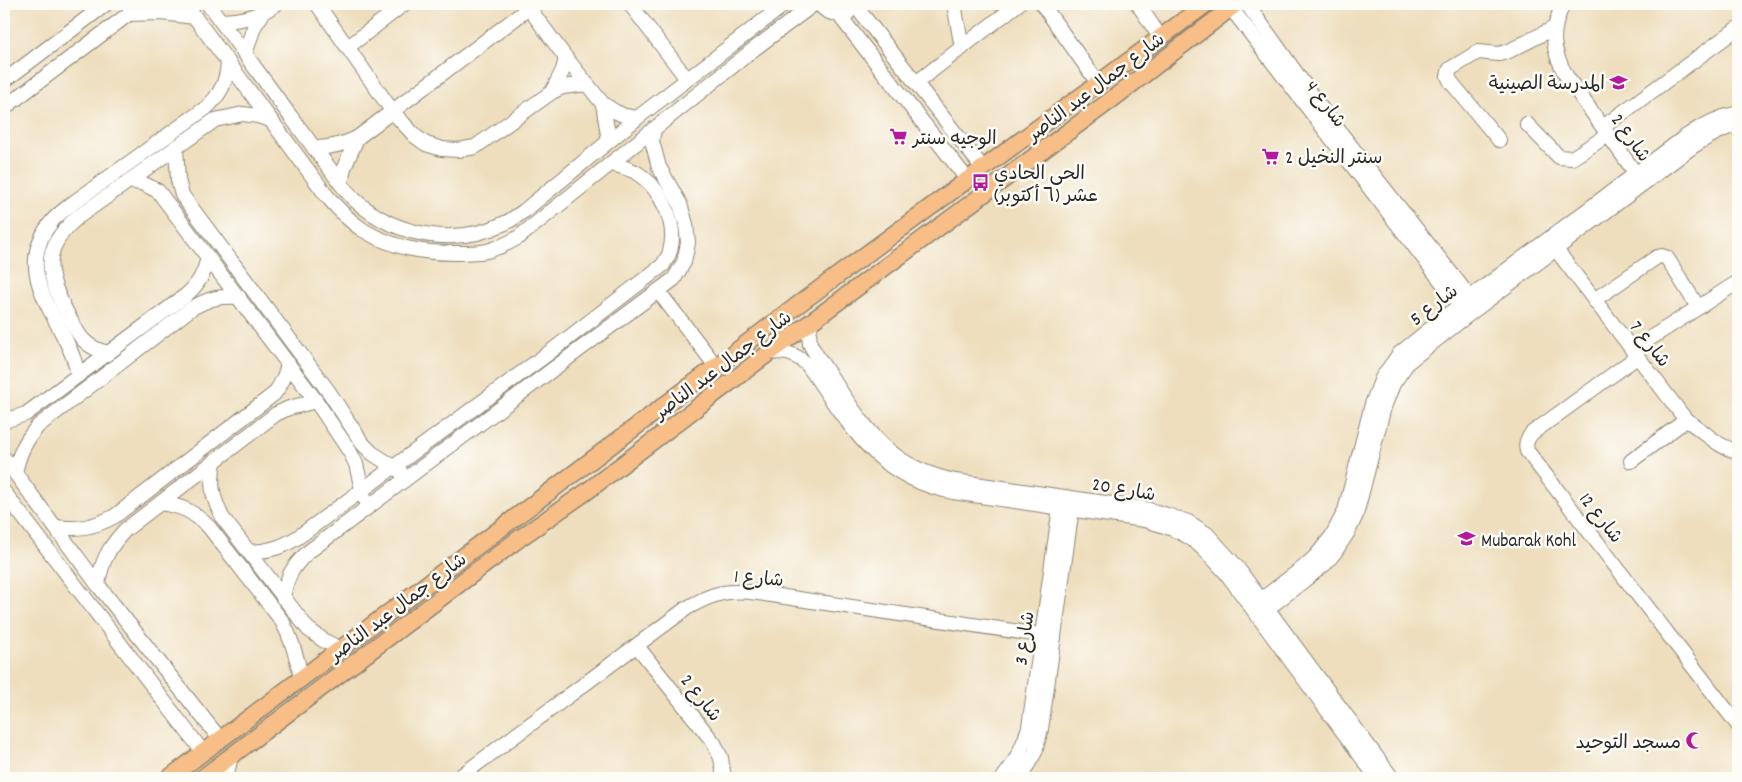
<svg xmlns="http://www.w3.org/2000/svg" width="1742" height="782" viewBox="0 0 1742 782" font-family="Dekko,'Playpen Sans Arabic',sans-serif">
<rect width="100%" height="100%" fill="#fdfcf7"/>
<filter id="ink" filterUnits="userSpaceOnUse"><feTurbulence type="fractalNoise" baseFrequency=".02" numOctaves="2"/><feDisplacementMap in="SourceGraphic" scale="10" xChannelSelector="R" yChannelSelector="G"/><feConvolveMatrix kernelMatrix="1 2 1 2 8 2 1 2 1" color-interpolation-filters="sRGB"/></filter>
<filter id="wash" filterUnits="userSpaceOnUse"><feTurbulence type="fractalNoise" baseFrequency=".0096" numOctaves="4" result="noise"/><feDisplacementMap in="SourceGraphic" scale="20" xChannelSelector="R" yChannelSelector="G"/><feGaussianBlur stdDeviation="1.12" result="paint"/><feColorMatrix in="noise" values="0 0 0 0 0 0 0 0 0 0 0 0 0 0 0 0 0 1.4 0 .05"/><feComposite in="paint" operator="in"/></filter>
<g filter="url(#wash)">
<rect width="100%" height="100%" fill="#eedebd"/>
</g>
<g filter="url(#ink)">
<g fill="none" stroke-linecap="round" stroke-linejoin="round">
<defs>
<g id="minor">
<path d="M185,4L327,196C338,209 349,221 363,230C393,248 422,253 456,253C466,253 477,253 487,251C498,248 509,243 519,237L754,49L814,4"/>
<path d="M208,4C236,41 263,79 291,117C304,134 317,152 330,169C338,180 346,192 356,201C397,237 456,247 505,223C512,220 518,215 524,211L637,118L785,4"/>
<polyline points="317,4 393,112 415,136 426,144 442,149 458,150 475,147 552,92 563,87 587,84"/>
<polyline points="526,4 566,58 603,104 614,111 625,116 637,118"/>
<polyline points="630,4 687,79"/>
<path d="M819,4C827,14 836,15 848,13"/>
<polyline points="954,4 962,48"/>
<polyline points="1042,4 1098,83"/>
<polyline points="1138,4 1160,37"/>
<polyline points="1247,4 1321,108 1476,305"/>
<path d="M1563,4C1550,33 1551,49 1567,77L1641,181"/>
<polyline points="857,8 982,167"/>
<polyline points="1231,8 1465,312"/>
<polyline points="128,14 161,13 195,17"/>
<polyline points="839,15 967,179"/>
<path d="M221,21C243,20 258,17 276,4"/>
<polyline points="348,47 404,4"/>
<polyline points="245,54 254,27 263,13"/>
<polyline points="4,81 106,4"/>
<polyline points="916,83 1018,4"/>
<polyline points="552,92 563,70 566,58"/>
<polyline points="603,104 609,141"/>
<polyline points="4,108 142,4"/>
<polyline points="1527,124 1559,157 1572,158 1608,135"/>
<polyline points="1603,127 1738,28"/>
<polyline points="1499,140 1451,82 1448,76 1450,69 1478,52 1499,54 1509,51 1554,28"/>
<polyline points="176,147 178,180 182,195 329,392 362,443 372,453 400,471"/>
<path d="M314,148C330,148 342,145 357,138L529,8"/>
<polyline points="129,181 144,184 158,191 316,401 350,452 356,464 364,498"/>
<polyline points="341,183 344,168 357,138"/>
<path d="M1551,243L1686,420C1704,430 1717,448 1738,451"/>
<polyline points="658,291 716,366"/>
<polyline points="1594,300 1657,257 1662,256 1667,258 1698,307"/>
<path d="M812,321L809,332L810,344C819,361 831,376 841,392C873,439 896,469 955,481L1146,509L1167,515L1188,522L1207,534L1236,566L1392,778"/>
<polyline points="1632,350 1738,282"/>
<path d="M108,353C84,347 79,336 68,315C47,275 39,249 78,217L215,120L243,114L258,116L271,120"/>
<path d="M768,353C786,351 793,353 807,364C848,422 876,478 953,492L1144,520C1188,531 1198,541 1227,574L1377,778"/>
<path d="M1637,357L1532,433C1527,439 1525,443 1527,451L1738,725"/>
<path d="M78,375C69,322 6,276 53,220C58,214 67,208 73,203L206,108C220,95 227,82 228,62"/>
<path d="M4,421L26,414L185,296C199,284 204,274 208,257"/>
<polyline points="4,458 98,585 220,739"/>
<path d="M214,461C210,485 212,496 222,517L308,629L323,640L340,649"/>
<polyline points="1631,461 1686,420"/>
<path d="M15,473C19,454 25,441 38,426L192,308C210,298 219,296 239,297"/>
<polyline points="4,492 203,752"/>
<path d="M160,503C183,506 192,511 209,527L282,621C292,639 297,657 301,677"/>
<path d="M55,527C78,530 95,527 115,516L274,394C282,384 286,375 288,363"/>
<path d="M249,552C270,551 284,547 301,535L550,352L663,265C665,261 669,256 670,251C678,224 661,188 637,173C629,168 620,166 611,164"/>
<path d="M98,585C101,562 109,547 125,530L276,414L289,408L316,401"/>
<path d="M283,598C287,576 292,567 308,552L674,279L684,262L688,243L686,224L680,204L659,167L652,141L654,129"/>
<path d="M1254,605L1304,567L1316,556L1332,536L1345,511L1372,404L1382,378L1399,354L1460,305L1685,137C1702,125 1718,117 1738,113"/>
<path d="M1261,614L1325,564L1335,552L1348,532L1356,515L1384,407L1393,384L1408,362L1468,315L1692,147C1707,137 1721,129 1738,124"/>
<polyline points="637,646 714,743 721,758 724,778"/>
<polyline points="226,778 231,756"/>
<path d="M458,778L687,608C713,593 727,589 758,593L1054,637"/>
<path d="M1003,778C1016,762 1023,747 1029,727L1061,500"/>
<polyline points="1020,778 1035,752 1041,729 1073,501"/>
</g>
<g id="major">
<polyline points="169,778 803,301 1206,4"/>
<polyline points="202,778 520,538 586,492 762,358 1111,100 1236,4"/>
</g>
</defs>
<use href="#minor" stroke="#8c8474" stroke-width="16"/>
<use href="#major" stroke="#8c8474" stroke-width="19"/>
<use href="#minor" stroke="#fff" stroke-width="14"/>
<use href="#major" stroke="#f7be87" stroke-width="16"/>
</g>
</g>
<defs>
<symbol id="school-bare" viewBox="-9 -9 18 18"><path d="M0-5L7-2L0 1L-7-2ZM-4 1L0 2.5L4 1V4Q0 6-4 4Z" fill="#b5179e" stroke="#fdfcf7" stroke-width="2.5" paint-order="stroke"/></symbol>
<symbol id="supermarket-bare" viewBox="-9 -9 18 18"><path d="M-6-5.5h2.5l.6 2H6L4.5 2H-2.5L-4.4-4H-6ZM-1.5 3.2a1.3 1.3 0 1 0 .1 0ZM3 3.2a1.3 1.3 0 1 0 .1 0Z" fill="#b5179e" stroke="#fdfcf7" stroke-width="2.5" paint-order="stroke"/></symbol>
<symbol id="bus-bare" viewBox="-9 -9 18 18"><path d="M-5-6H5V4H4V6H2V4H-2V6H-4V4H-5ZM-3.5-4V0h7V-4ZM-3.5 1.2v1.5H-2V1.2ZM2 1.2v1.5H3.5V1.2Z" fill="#b5179e" stroke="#fdfcf7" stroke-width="2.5" paint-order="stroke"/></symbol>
<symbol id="university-bare" viewBox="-9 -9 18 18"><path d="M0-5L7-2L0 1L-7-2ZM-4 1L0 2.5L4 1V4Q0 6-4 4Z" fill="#b5179e" stroke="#fdfcf7" stroke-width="2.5" paint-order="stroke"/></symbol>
<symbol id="mosque-bare" viewBox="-9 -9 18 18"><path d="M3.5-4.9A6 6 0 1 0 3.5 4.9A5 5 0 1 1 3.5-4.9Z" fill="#b5179e" stroke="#fdfcf7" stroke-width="2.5" paint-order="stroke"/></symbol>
</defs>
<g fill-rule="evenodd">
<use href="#school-bare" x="1606" y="70" width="25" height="25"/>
<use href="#supermarket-bare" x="886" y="124" width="25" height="25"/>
<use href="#supermarket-bare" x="1258" y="144" width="25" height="25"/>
<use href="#bus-bare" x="968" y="170" width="25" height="25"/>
<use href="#university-bare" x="1454" y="526" width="25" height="25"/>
<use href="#mosque-bare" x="1682" y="728" width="25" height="25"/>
</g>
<g text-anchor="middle" stroke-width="5" stroke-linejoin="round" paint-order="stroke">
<g font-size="19" fill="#2b2b2b" stroke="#fdfcf7" text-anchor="start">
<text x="1605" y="89" text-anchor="end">المدرسة الصينية</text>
<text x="913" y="144">الوجيه سنتر</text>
<text x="1285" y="163">سنتر النخيل 2</text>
<text x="994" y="179">الحي الحادي<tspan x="994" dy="22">عشر (٦ أكتوبر)</tspan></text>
<text x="1481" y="546">Mubarak Kohl</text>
<text x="1681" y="748" text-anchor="end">مسجد التوحيد</text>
</g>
<g font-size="19" fill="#2b2b2b" stroke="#fdfcf7">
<text transform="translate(1095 86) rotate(-37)" y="7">شارع جمال عبد الناصر</text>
<text transform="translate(1327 103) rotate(53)" y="7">شارع 4</text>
<text transform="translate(1632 137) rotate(55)" y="7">شارع 2</text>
<text transform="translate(1433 304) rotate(-37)" y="7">شارع 5</text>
<text transform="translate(1651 343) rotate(52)" y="7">شارع 7</text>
<text transform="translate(722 364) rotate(-37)" y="7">شارع جمال عبد الناصر</text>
<text transform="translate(1124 488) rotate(10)" y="7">شارع 20</text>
<text transform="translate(1602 517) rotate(52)" y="7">شارع 12</text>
<text transform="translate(759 577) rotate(5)" y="7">شارع 1</text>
<text transform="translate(397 606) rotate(-37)" y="7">شارع جمال عبد الناصر</text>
<text transform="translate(1023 638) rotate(-82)" y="7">شارع 3</text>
<text transform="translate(702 697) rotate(52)" y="7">شارع 2</text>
</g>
</g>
<rect width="1742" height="782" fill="none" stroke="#fdfcf7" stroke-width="20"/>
</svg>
